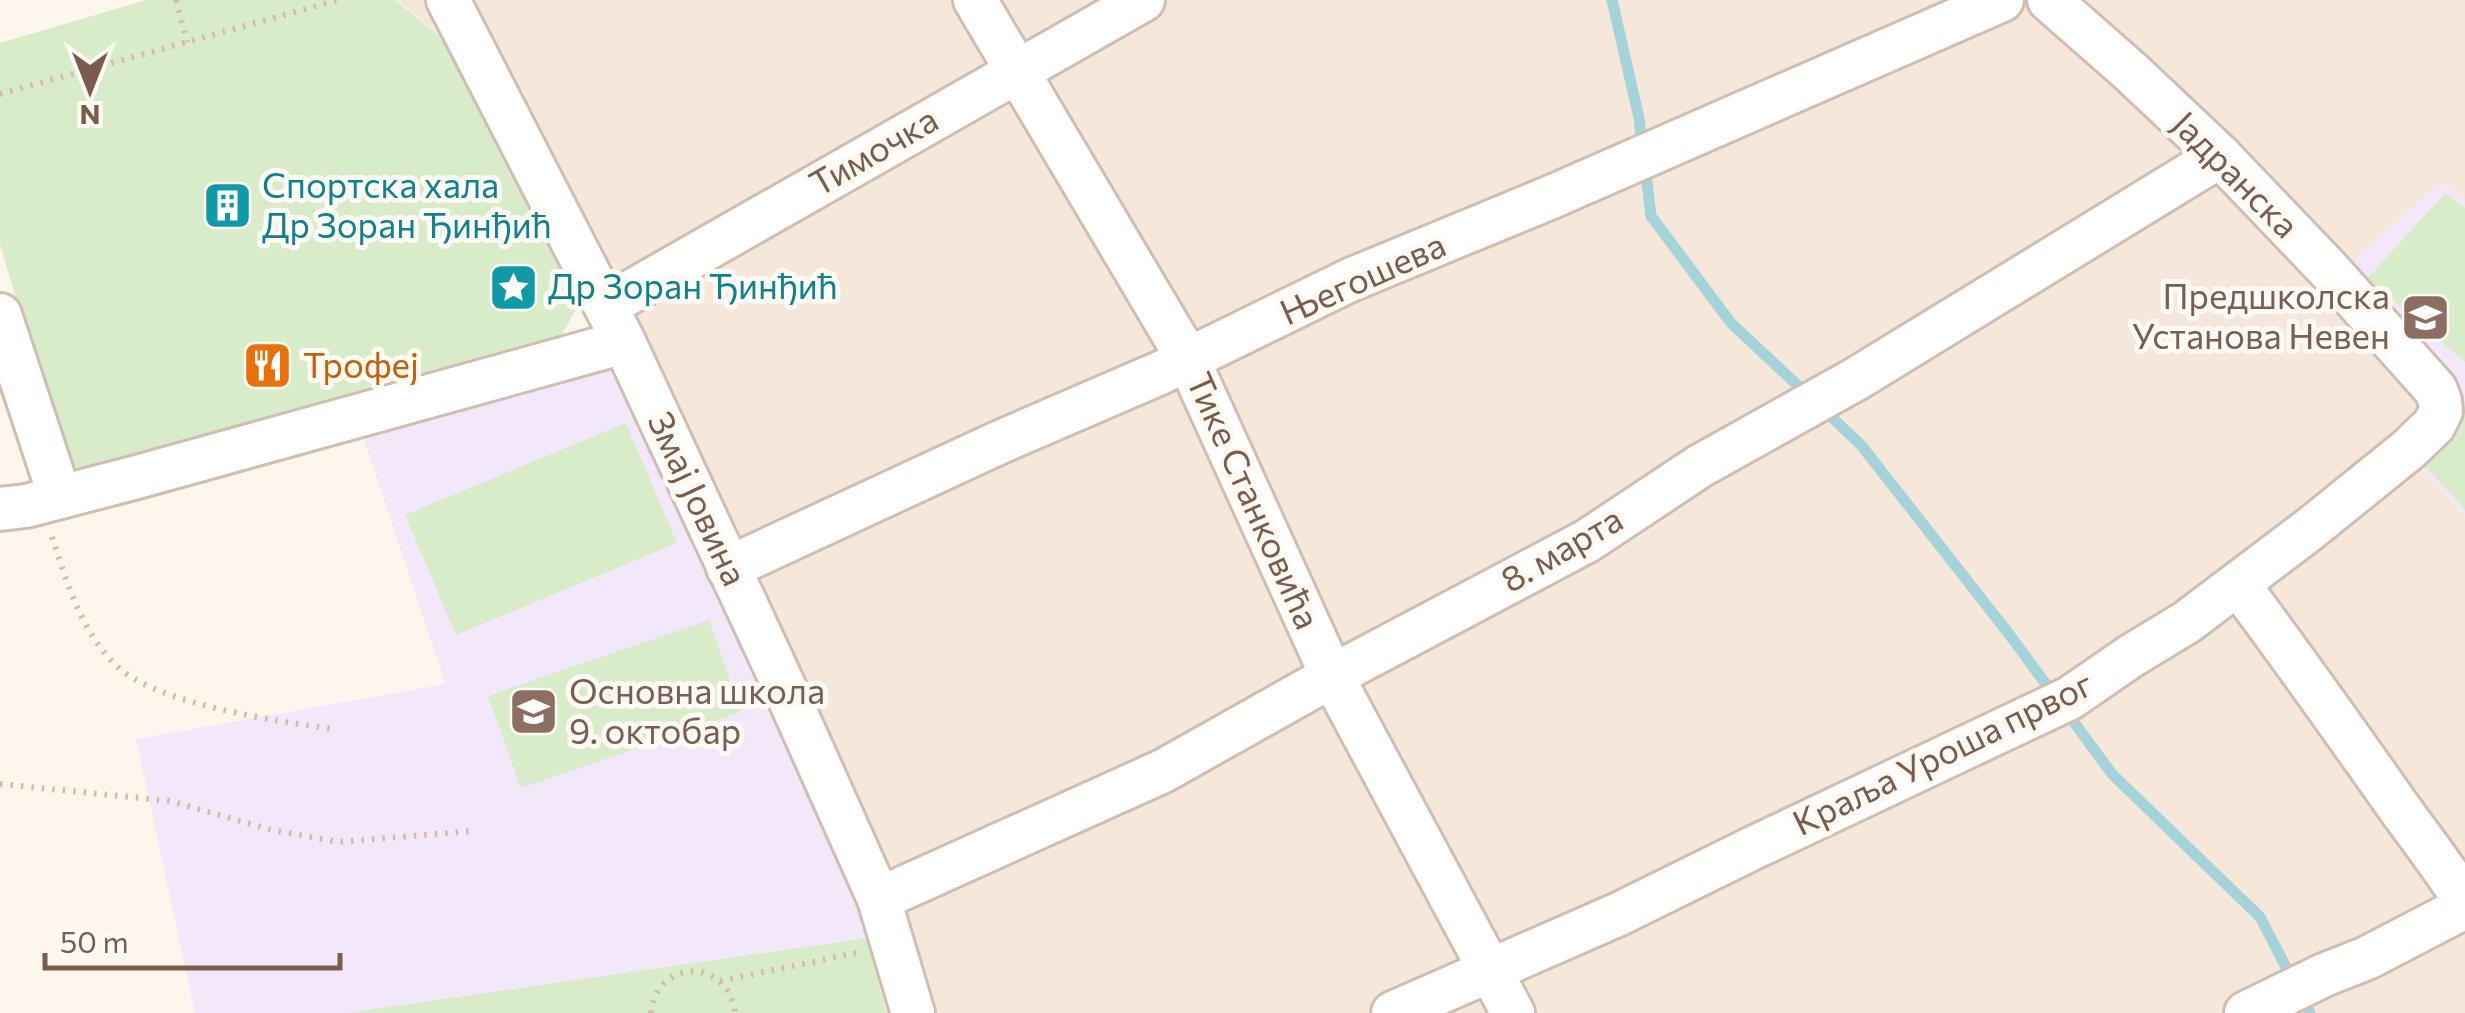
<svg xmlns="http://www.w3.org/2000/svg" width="2465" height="1013" viewBox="0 0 2465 1013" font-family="Commissioner,sans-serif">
<rect width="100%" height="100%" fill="#fdf6ec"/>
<polygon fill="#f5e8da" points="397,0 2465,0 2465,1013 886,1013 867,938 613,369 579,305 493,112 458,51"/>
<g fill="#f3e8fa">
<polygon points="2440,182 2465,200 2465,518 2410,456 2439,428 2343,270"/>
<polygon points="613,369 797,753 867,938 347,1013 195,1013 136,739 446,684 362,434"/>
</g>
<g fill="#d8ecc9">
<path d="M146,0H395L458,51L493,112L579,305L556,344L104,472C73,469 73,469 58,442L0,244V43Z"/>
<polygon points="2445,193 2465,208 2465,362 2368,278"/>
<polygon points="2465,411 2465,510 2417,457"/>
<polygon points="626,423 677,543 456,635 405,515"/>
<polygon points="709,620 741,712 521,788 488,696"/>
<polygon points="867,938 886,1013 347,1013"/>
</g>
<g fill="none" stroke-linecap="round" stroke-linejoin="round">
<g stroke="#a5d3da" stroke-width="11">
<polyline points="1612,0 1639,118 1642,147"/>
<polyline points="1645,166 1651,216 1731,323 1809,396"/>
<polyline points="1823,409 1861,445 2009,634 2112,774 2260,917 2310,1013"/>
</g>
<defs>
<g id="minor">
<polyline points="448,0 624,342 777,671 879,899 913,1013"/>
<polyline points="975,0 1188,359 1332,676 1513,1013"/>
<polyline points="606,306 1143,0"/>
<polyline points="0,315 60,497"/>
<polyline points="0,509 26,506 137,477 624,342"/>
<polyline points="728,568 998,443 1160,373 1350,280 1549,198 2002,0"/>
<path d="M2238,584C2290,654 2340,724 2390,795C2415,831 2442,864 2465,901"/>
<polyline points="879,899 1163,771 1332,676 1587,541 1700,466 1856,379 2220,156"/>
<polyline points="1393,1013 1619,914 1753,848 2070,698 2131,656 2187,622 2310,529 2409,449 2434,425 2441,411 2440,401 2436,390 2328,269 2220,156 2131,72 2049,0"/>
<polyline points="2246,1013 2324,975 2367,958 2465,907"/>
</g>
</defs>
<use href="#minor" stroke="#d1beb0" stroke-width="48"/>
<g stroke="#d9b8a5" stroke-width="6" stroke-dasharray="2.5 8" stroke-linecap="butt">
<polyline points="176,0 187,42"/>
<polyline points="0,94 338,0"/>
<path d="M52,537C67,582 81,633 118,667C160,705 277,721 333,729"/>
<polyline points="0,784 170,801 272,830 338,842 472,831"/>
<polyline points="720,981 856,953"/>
<path d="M651,1013C656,958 728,957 735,1013"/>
</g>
<use href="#minor" stroke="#fff" stroke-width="42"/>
</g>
<defs>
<symbol id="building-square" viewBox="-11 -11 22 22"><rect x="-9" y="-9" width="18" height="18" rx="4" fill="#0f9aa8" stroke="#fffaf3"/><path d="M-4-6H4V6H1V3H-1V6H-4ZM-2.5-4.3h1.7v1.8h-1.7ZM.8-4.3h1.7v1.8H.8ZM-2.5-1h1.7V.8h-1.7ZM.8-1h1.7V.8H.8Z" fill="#fff"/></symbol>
<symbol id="sight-square" viewBox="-11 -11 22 22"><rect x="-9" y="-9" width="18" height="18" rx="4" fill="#0f9aa8" stroke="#fffaf3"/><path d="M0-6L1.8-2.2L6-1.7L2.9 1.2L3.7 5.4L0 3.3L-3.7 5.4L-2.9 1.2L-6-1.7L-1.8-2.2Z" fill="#fff"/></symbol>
<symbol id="school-square" viewBox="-11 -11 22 22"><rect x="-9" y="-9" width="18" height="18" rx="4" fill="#8d6e63" stroke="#fffaf3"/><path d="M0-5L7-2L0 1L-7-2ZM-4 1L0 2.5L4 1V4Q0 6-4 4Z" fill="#fff"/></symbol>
<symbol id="restaurant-square" viewBox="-11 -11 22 22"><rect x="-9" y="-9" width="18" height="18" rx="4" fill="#e8710a" stroke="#fffaf3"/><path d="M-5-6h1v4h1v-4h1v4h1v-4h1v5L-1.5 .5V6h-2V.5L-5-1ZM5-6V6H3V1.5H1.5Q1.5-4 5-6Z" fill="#fff"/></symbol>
</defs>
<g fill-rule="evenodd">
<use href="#building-square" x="200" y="178" width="55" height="55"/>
<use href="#sight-square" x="486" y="260" width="55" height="55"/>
<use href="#school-square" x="2398" y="290" width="55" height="55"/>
<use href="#restaurant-square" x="240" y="338" width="55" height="55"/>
<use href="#school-square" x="506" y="684" width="55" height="55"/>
</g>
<g text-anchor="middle" stroke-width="10" stroke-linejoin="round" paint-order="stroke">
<g font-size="35" fill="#7a5c4d" stroke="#fffaf3">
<text transform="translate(874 152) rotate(-30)" y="12">Тимочка</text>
<text transform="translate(2235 175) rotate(45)" y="12">Јадранска</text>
<text transform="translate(1363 279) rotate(-24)" y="12">Његошева</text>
<text transform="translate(697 499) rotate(65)" y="12">Змај Јовина</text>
<text transform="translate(1253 501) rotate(66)" y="12">Тике Станковића</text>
<text transform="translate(1562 550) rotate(-30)" y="12">8. марта</text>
<text transform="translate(1943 754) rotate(-26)" y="12">Краља Уроша првог</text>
</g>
<g font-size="35" fill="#0d838f" stroke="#fffaf3" text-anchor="start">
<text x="262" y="198">Спортска хала<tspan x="262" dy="40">Др Зоран Ђинђић</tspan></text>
<text x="548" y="299">Др Зоран Ђинђић</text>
</g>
<g font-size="35" fill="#785e54" stroke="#fffaf3" text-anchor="end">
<text x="2390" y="309">Предшколска<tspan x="2390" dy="40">Установа Невен</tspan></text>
<text x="569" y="704" text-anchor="start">Основна школа<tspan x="569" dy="40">9. октобар</tspan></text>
</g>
<g font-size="35" fill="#c56008" stroke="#fffaf3" text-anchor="start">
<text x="303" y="378">Трофеј</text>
</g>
</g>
<g transform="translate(90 90) rotate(180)" stroke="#fffaf3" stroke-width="8" paint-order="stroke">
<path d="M0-8L18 38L0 25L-18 38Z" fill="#7a5c4d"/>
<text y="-15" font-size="28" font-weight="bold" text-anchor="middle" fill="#7a5c4d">N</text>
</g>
<path d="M45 953v15h295v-15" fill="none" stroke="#7a5c4d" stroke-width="5"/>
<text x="60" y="953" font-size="30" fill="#7a5c4d" stroke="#fffaf3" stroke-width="8" paint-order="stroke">50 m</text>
</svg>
